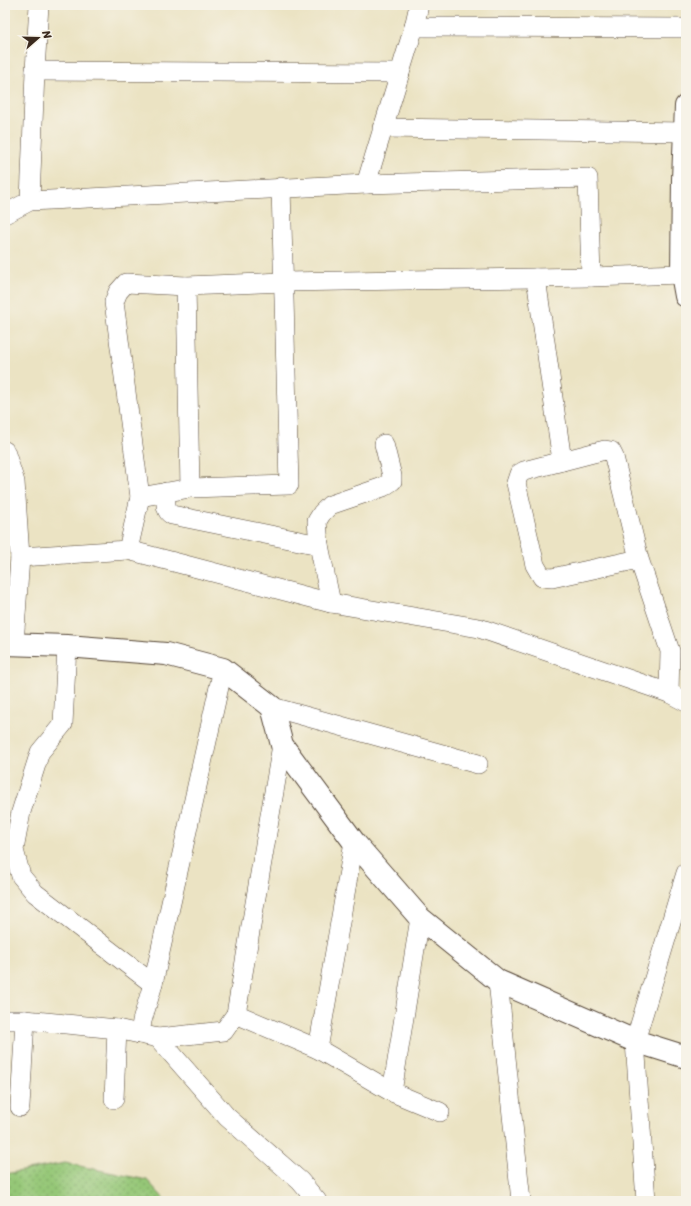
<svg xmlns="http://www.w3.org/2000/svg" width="691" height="1206" viewBox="0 0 691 1206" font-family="Sriracha,sans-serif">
<defs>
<pattern id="grass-dots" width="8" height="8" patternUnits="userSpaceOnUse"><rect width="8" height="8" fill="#95c777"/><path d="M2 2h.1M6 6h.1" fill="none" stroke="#7ba261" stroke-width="1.8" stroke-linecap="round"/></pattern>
</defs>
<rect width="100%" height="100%" fill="#f7f3e8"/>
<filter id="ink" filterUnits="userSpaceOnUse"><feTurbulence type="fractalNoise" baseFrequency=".025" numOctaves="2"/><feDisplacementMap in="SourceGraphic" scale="8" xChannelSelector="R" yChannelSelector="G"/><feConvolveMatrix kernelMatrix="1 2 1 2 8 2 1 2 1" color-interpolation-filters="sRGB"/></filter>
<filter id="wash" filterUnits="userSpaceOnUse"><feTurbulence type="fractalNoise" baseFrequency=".012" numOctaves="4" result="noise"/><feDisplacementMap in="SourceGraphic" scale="16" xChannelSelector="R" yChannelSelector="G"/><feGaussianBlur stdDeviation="0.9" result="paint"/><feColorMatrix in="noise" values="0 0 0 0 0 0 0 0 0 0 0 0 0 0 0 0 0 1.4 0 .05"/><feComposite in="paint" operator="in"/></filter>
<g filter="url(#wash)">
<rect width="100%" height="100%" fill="#ebe3c3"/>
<polygon fill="url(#grass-dots)" stroke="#68784a" points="65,1163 147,1180 166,1201 5,1201 5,1174"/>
</g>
<g filter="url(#ink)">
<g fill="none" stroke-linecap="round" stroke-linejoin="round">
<defs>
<g id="minor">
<polyline points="414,27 686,28"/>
<polyline points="35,71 400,73"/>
<polyline points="382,128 686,132"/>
<polyline points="366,184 414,27 419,5"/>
<polyline points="30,201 35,71 39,5"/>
<polyline points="5,214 30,201 366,184 588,178 591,277"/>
<polyline points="536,278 562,461"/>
<polyline points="186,286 190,488"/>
<polyline points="384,444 392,476 392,481 383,487 330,505 322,513 317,521 319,545 331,603 479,628 669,693 686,702"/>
<polyline points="5,451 15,482 20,557 14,644"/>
<path d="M166,492C166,500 164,511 172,515L319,545"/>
<polyline points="140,497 190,488 289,485 281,187"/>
<polyline points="128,550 331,603"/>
<polyline points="20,557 128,550 140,497 114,302 118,292 126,283 186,286 283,282 591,277 682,274"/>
<polyline points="639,559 552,578 542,577 535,565 516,483 519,474 524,471 597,452 605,450 611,451 614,457 639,559 670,651 669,693"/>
<polyline points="67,646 63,724 40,752 21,812 14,850 21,876 35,893 153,984"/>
<polyline points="272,707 478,764"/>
<polyline points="282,745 236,1014 318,1049 392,1092 440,1112"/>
<polyline points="498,981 521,1201"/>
<polyline points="5,1020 25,1020 117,1029 158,1038 227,1117 300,1181 317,1201"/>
<polyline points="140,1034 142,1021 153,984 223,669"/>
<polyline points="158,1038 224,1031 236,1014"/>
<polyline points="318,1049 354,842"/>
<polyline points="392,1092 420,918"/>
<polyline points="114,1099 117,1029"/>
<polyline points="20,1107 25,1020"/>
<polyline points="646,1201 635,1041 686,873"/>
</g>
<g id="tertiary">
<polyline points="686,106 683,179 682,274 686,296"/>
<polyline points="5,644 67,646 166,654 223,669 272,707 282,745 354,842 420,918 498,981 635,1041 686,1057"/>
</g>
</defs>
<use href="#minor" stroke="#554637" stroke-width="20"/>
<use href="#tertiary" stroke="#554637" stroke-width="24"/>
<use href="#minor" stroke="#fff" stroke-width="19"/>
<use href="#tertiary" stroke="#fff" stroke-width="22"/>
</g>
</g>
<rect width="691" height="1206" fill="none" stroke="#f7f3e8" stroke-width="20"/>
<g transform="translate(38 38) rotate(70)" stroke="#f7f3e8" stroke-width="3" paint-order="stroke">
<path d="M0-3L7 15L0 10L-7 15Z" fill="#3b2a1e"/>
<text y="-6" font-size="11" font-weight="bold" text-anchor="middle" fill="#3b2a1e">N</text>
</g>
</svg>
